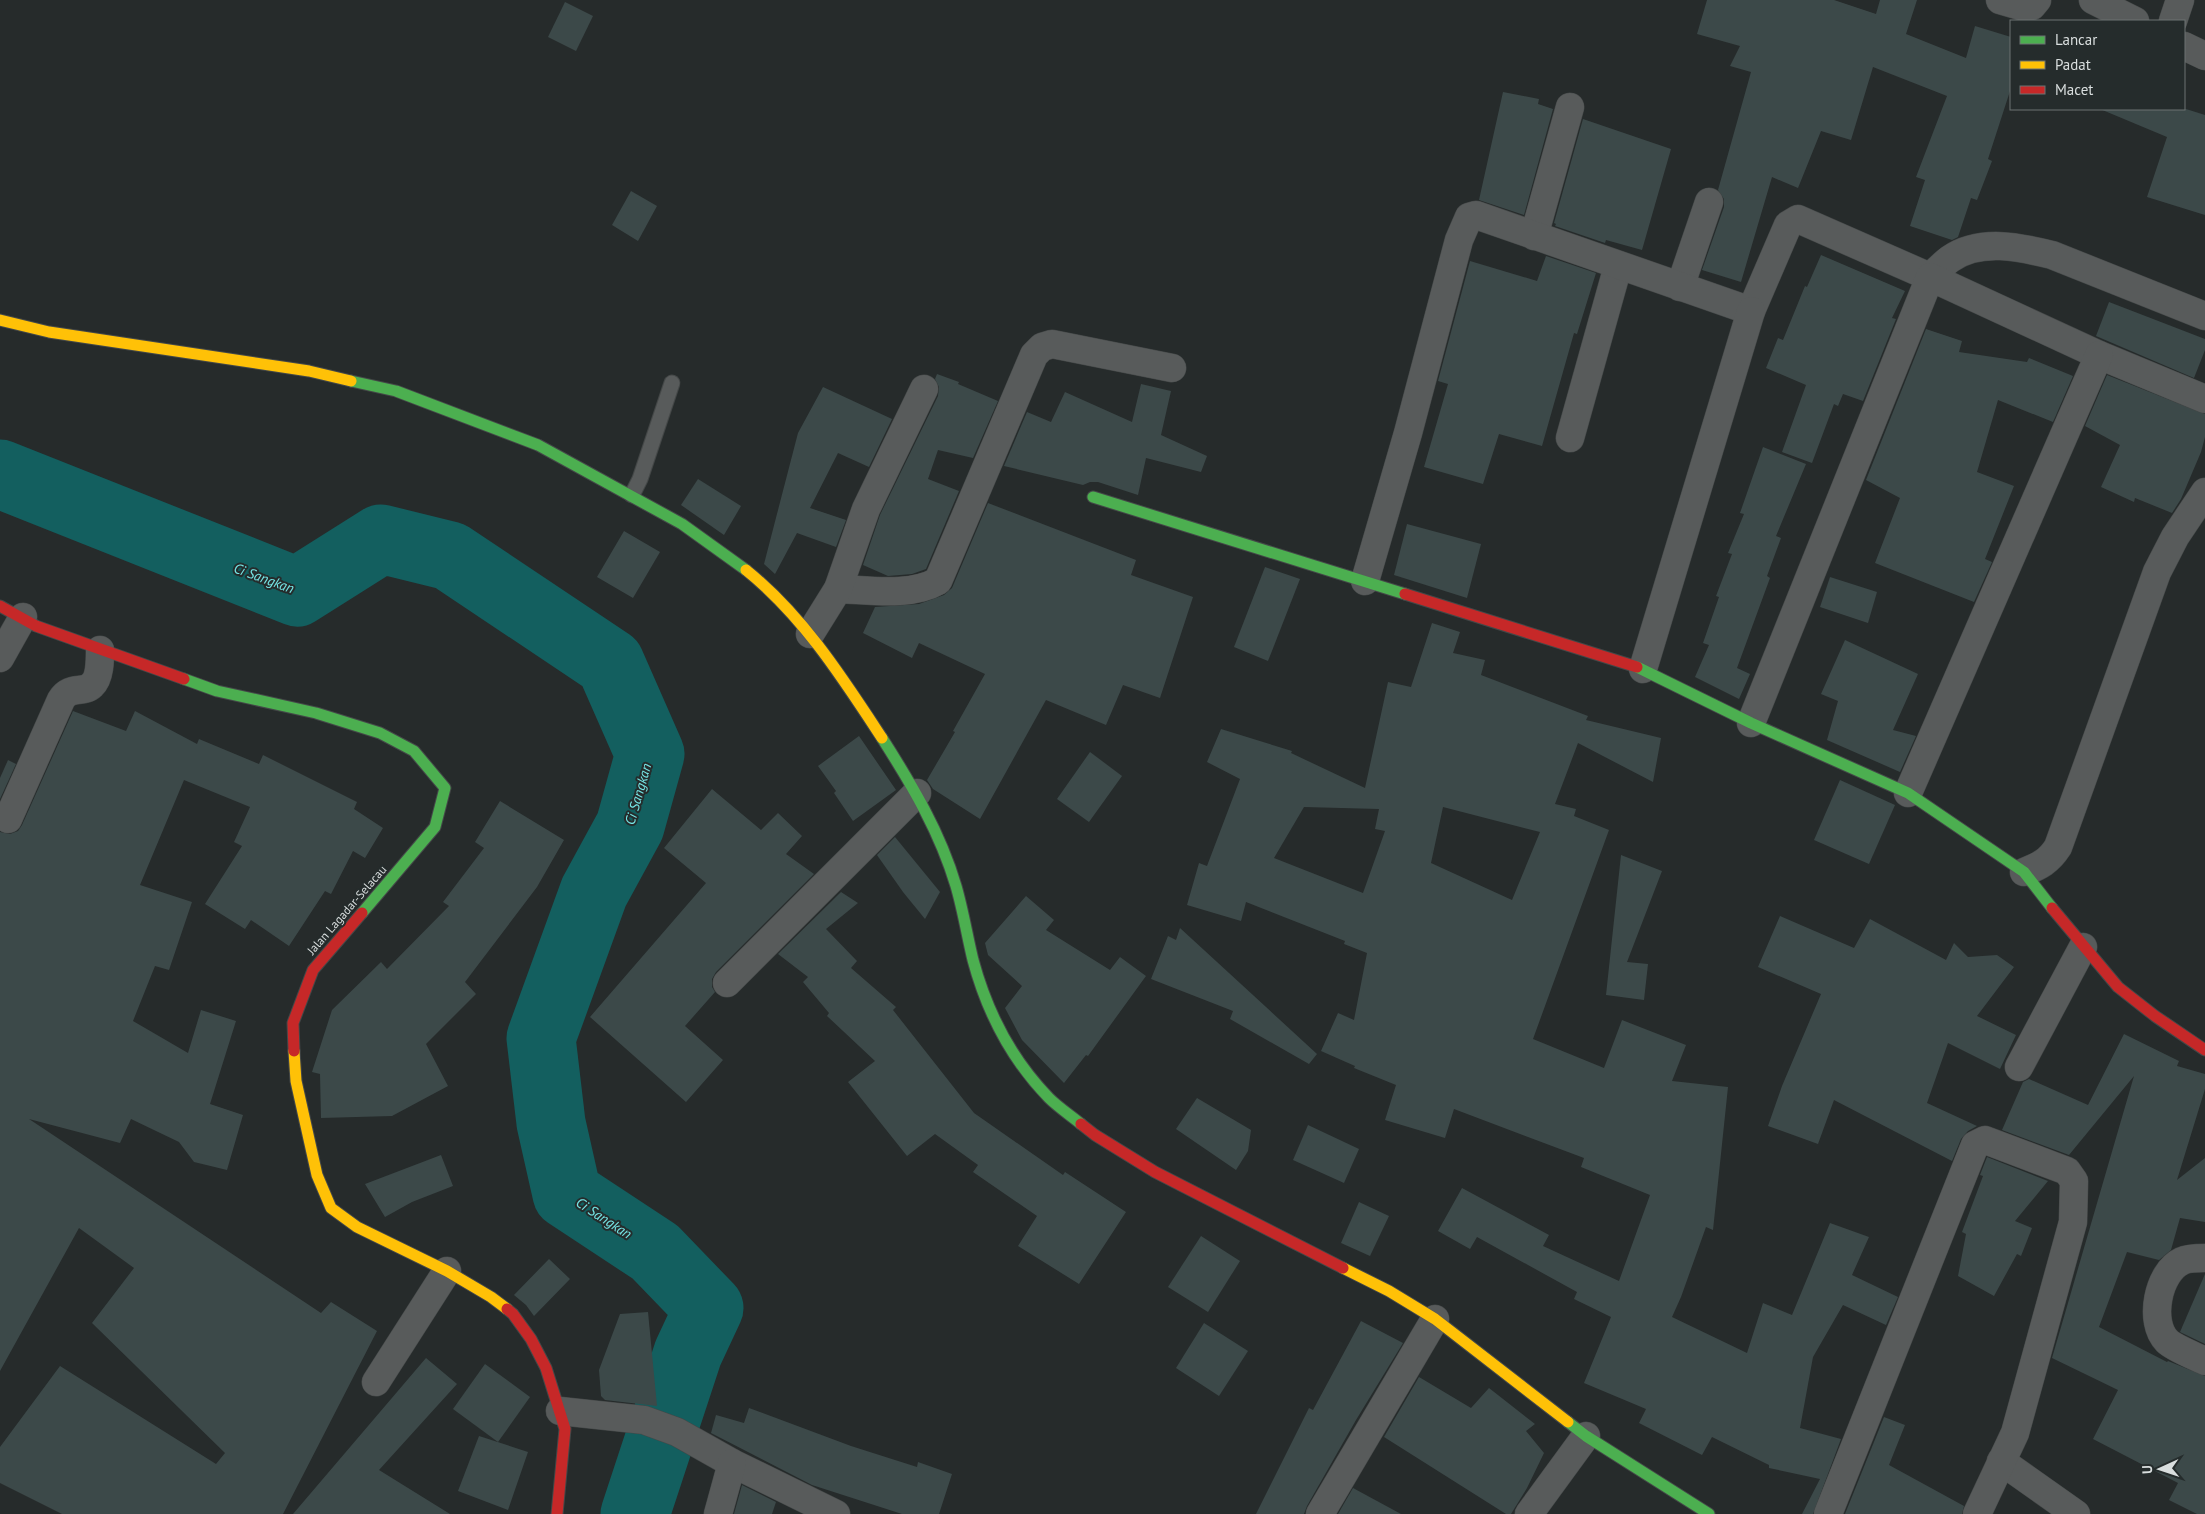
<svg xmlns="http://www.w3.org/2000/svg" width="2205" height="1514" viewBox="0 0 2205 1514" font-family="'PT Sans',sans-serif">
<rect width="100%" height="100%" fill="#262b2b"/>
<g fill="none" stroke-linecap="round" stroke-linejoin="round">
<polyline stroke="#135f5f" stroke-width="69" points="0,474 297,592 381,539 450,556 610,663 650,754 630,826 594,892 541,1038 551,1123 567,1194 655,1252 709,1308 688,1353 635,1514"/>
</g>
<g fill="#3c4949" fill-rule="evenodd">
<polygon points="1707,0 1834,0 1876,14 1880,0 1917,0 1906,34 1966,58 1975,26 2011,37 2011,88 1988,159 1992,161 1977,200 1971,198 1958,237 1952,240 1910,226 1925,180 1916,177 1947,96 1873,67 1851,140 1821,131 1798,188 1772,177 1741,282 1702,270 1724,207 1724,199 1718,190 1751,72 1730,66 1740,46 1697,34"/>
<polygon points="565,2 593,16 576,51 548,37"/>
<polygon points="1503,92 1539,99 1538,104 1553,109 1524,215 1479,200"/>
<polygon points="2100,109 2186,109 2205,115 2205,215 2147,197 2167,137"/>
<polygon points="1583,119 1671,149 1642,250 1606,240 1605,243 1555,226 1556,224 1554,223"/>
<polygon points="631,191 657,206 638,241 612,225"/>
<polygon points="1821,255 1905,291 1892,318 1896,319 1863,401 1843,394 1838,406 1834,404 1812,463 1782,452 1806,385 1766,368 1778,338 1783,340 1805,286 1807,287"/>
<polygon points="1546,256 1596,273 1577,334 1574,333 1542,446 1499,434 1483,484 1424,467 1448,384 1438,381 1470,261 1537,281"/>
<polygon points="2109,302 2205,339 2205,350 2194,378 2096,336"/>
<polygon points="1926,329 1962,341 1959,352 2027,362 2029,358 2073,376 2053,422 1998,400 1977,472 2014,486 1985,559 1992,562 1974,602 1875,563 1900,498 1866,480"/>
<polygon points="937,374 959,382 958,384 998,401 973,458 938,450 928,479 959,491 926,569 912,574 888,576 863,565 880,515 938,396 939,387 935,379"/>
<polygon points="2107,375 2205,414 2205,437 2201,452 2181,499 2172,513 2135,498 2134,502 2101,487 2120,445 2085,426"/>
<polygon points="1141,384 1171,391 1161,435 1207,456 1201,472 1146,458 1138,495 1098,482 1090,482 1083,485 1004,466 1027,412 1051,422 1065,392 1132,422"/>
<polygon points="823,387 892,419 869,467 838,453 810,508 846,520 836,547 797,533 775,574 764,564 798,433"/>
<polygon points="1763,447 1806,464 1776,536 1781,538 1767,576 1770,578 1737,668 1750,674 1739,699 1695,677 1709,645 1703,643 1719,597 1716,596 1732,554 1728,553 1744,514 1740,513"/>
<polygon points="698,479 741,506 724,535 681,505"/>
<polygon points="988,503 1136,560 1131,575 1193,597 1160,698 1123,685 1106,725 1046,700 980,819 933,789 927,780 955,732 953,731 985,674 919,643 912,658 863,633 875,607 919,604 944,595 952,588"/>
<polygon points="1407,524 1481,544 1467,598 1394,575"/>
<polygon points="624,531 660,552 633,598 597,577"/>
<polygon points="1265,567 1300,579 1268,661 1234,647"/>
<polygon points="1830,577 1877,592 1868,623 1820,607"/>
<path d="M1432,623L1460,632L1453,653L1485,660L1481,675L1588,716L1586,720L1661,738L1653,782L1578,743L1555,804L1576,809L1574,816L1609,830L1533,1039L1604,1068L1622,1020L1686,1045L1672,1081L1728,1087L1713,1230L1706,1227L1681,1297L1672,1317L1747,1353L1763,1303L1792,1315L1830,1223L1869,1237L1852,1275L1898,1297L1886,1325L1843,1305L1813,1357L1800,1428L1841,1439L1813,1514H1802L1820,1479L1769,1468V1465L1712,1437L1702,1455L1639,1423L1646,1409L1584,1383L1611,1317L1574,1299L1577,1292L1477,1237L1470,1249L1438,1231L1462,1188L1549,1235L1543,1246L1619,1281L1650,1195L1581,1167L1584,1158L1454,1109L1445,1138L1385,1120L1396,1085L1354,1068L1355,1066L1321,1051L1338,1013L1354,1020L1367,953L1344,944L1345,941L1246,902L1241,921L1187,905L1199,863L1207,866L1240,779L1207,762L1221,729L1292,751L1291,753L1365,788L1388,682L1411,687ZM1304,807L1379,809L1375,829L1385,831L1363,893L1274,858ZM1443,807L1540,832L1512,900L1431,863Z"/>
<polygon points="1845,640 1918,674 1893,730 1916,736 1900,772 1827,740 1838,701 1821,694"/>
<polygon points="73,711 126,731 135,711 197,744 199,739 259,764 263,755 357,802 354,809 383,828 365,858 353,851 331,894 325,891 289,946 251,920 245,929 205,904 242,846 234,842 250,807 184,780 140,885 192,902 169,970 155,966 133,1021 188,1053 201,1010 236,1021 210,1104 243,1115 227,1170 194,1162 179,1142 131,1119 120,1143 29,1119 321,1313 331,1302 377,1331 283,1514 62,1514 0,1483 0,1447 60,1366 216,1464 225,1453 92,1323 134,1268 79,1228 0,1371 0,832 10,834 18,831 22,825"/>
<polygon points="859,736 896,790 853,821 834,793 836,791 818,766"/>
<polygon points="1090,752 1122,776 1089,822 1057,799"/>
<polygon points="8,760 16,764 0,799 0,778"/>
<polygon points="1840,780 1895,805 1869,864 1814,840"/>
<polygon points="712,789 761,830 778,813 802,836 786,854 814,874 716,972 712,979 712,987 715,992 685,1026 723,1060 686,1102 590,1017 706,883 664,848"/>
<polygon points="500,801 564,840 537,887 465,982 476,994 426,1044 448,1086 392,1116 321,1118 320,1074 312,1072 332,1010 381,962 387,969 449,906 443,902 484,848 475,842"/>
<polygon points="895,837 940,892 925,919 903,892 877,855"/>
<polygon points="1621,855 1662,871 1627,962 1648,964 1644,1000 1606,995"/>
<polygon points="841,892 858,903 826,929 857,961 851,968 896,1007 893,1010 974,1113 1063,1175 1065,1172 1126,1212 1079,1284 1018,1246 1037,1216 973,1172 978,1165 935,1134 907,1156 848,1082 875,1061 827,1016 829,1013 803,982 808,977 778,954"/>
<polygon points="1026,896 1054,920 1046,930 1110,970 1120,957 1146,976 1088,1056 1086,1055 1064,1083 1022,1040 1005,1008 1022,986 988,955 985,943"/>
<polygon points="1780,916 1854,948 1870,919 1946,960 1954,943 1968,957 1997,955 2014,967 1977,1016 2016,1035 2000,1069 1948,1043 1927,1103 1977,1126 1968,1131 1961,1139 1952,1161 1834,1100 1818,1144 1768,1126 1782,1086 1821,994 1758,967"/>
<polygon points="1180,928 1317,1054 1309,1064 1230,1019 1233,1011 1151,979 1168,936 1176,940"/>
<polygon points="2124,1034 2179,1061 2177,1066 2205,1074 2205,1089 2177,1180 2205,1158 2205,1222 2180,1218 2171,1250 2159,1260 2127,1252 2099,1327 2167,1362 2168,1361 2205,1376 2205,1514 2197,1514 2169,1500 2178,1483 2093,1439 2118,1390 2052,1358 2134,1076 2069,1155 2002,1130 2023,1082 2029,1079 2088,1105"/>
<polygon points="1197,1098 1251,1130 1248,1151 1236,1170 1176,1129"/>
<polygon points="1308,1125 1359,1149 1344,1183 1293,1160"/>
<polygon points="441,1155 453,1186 412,1202 385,1217 365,1184"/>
<polygon points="1987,1157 2048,1181 2015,1221 2032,1228 2021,1256 2017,1254 1994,1296 1958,1276 1966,1234 1962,1232 1983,1176 1980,1175"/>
<polygon points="1359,1202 1389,1216 1370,1256 1341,1243"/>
<polygon points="1201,1236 1240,1261 1208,1312 1168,1287"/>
<polygon points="549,1259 570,1279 534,1316 526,1305 514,1295"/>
<polygon points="2205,1274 2205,1344 2180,1332"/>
<polygon points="648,1312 657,1406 605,1400 601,1396 599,1370 620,1314"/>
<polygon points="1361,1321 1403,1343 1356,1420 1307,1506 1304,1514 1256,1514 1309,1408 1313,1410"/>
<polygon points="1204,1323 1248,1351 1219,1396 1176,1368"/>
<polygon points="426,1358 457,1384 379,1470 450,1514 293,1514"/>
<polygon points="485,1364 530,1397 498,1442 453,1409"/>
<polygon points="1419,1377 1471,1408 1489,1388 1535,1424 1526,1431 1544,1453 1527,1488 1511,1514 1506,1514 1384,1437"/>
<polygon points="749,1408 851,1446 917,1467 918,1462 952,1474 939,1514 902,1514 812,1485 711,1433 716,1415 744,1423"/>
<polygon points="1884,1417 1905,1425 1889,1465 1964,1506 1962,1514 1845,1514"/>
<polygon points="479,1436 528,1452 508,1510 458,1491"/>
<polygon points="742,1485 776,1502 772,1514 734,1514"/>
<polygon points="1353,1488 1401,1514 1338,1514"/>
</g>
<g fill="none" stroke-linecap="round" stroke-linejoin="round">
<defs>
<polyline id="lane" points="632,495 640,479 672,383"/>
<g id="street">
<polyline points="2000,0 2024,7 2032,6 2037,0"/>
<polyline points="2093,0 2135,21"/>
<polyline points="2173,21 2180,0"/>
<polyline points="2184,46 2205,56"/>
<polyline points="1534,236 1570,107"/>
<polyline points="1680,287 1709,202"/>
<polyline points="1570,438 1618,266"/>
<path d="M1365,581L1408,433L1459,240L1469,217L1476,215L1751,311L1788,225L1798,219L1930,277C1937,271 1943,264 1950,259C1980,238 2020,247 2052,255L2205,316"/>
<path d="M838,589C869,590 910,597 938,581L1034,355L1042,347L1052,344L1172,368"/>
<polyline points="810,634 838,589 866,509 924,389"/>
<polyline points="0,658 23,617"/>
<polyline points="1643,669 1751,311"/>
<polyline points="1751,723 1930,277 2099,355 2205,399"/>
<polyline points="1908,793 2099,355"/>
<path d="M8,819L61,700C70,685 83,694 92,685C100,678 100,659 100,650"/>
<path d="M2024,872C2040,866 2049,861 2058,847L2157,572L2175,537L2205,492"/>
<polyline points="727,983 917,793"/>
<polyline points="2019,1067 2083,947"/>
<path d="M2205,1258C2199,1258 2188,1258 2182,1261C2158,1272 2148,1322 2167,1341C2174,1348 2195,1356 2205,1361"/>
<polyline points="376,1382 447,1271"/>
<polyline points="560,1411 644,1420 677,1432 732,1463 836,1514"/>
<polyline points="2001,1461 2076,1514"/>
<polyline points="718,1514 732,1463"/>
<polyline points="1320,1514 1435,1319"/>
<polyline points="1529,1514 1586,1436"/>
<polyline points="1828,1514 1975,1145 1985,1140 2067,1171 2074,1181 2073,1222 2015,1433 1977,1514"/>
</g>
<g id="fast">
<polyline points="351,381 396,391 538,445 682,524 746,570"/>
<polyline points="1093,497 1405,594"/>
<polyline points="1637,667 1751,723 1908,793 2024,872 2052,908"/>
<polyline points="184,679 217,691 316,713 380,733 414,751 445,788 435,827 362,913"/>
<path d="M882,738C912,785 940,832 956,886C963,910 967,935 973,960C987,1012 1011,1059 1049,1098C1058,1107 1070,1115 1081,1124"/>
<polyline points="1568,1422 1586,1436 1709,1514"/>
</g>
<g id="slow">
<polyline points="0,320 49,332 309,371 351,381"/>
<path d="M746,570C803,616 842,677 882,738"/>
<polyline points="294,1051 296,1081 317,1175 331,1208 357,1227 447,1271 491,1297 507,1309"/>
<polyline points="1343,1268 1389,1291 1435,1319 1568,1422"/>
</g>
<g id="jam">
<polyline points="1405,594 1637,667"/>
<polyline points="0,606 36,626 184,679"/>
<polyline points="2052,908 2118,987 2155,1016 2205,1050"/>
<polyline points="294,1051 293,1023 313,970 362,913"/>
<polyline points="1081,1124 1095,1135 1155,1172 1343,1268"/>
<polyline points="507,1309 513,1314 531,1339 546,1368 565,1429 557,1514"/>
</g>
</defs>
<use href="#lane" stroke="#444848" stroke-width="17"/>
<use href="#street" stroke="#444848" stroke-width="29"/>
<use href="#fast" stroke="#444848" stroke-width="13"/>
<use href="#slow" stroke="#444848" stroke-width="13"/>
<use href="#jam" stroke="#444848" stroke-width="13"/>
<use href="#lane" stroke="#585b5b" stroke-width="15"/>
<use href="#street" stroke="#585b5b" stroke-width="28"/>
<use href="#fast" stroke="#4caf50" stroke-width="11"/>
<use href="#slow" stroke="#ffc107" stroke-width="11"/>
<use href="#jam" stroke="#c62828" stroke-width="11"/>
</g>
<g text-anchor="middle" stroke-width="4" stroke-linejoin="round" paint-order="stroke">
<g font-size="12" fill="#d9dede" stroke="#252c2c">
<text transform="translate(347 910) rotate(-49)" y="4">Jalan Lagadar-Selacau</text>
</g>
<g font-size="14" font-style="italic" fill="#76e7e7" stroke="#252c2c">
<text transform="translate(264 578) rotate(20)" y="5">Ci Sangkan</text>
<text transform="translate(638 794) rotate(-74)" y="5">Ci Sangkan</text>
<text transform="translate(604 1218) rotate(33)" y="5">Ci Sangkan</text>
</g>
</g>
<rect x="2010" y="20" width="175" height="90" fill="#252c2c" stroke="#6d7373"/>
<rect x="2020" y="36" width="25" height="8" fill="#4caf50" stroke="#6d7373"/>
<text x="2055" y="45" font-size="15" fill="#d9dede">Lancar</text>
<rect x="2020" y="61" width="25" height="8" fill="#ffc107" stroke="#6d7373"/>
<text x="2055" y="70" font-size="15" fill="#d9dede">Padat</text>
<rect x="2020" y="86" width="25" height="8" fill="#c62828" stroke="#6d7373"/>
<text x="2055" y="95" font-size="15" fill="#d9dede">Macet</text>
<g transform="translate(2160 1469) rotate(267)" stroke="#252c2c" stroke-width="4" paint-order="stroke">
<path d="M0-4L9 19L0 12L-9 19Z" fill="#d9dede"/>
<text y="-8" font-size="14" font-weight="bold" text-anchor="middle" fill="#d9dede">U</text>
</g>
</svg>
